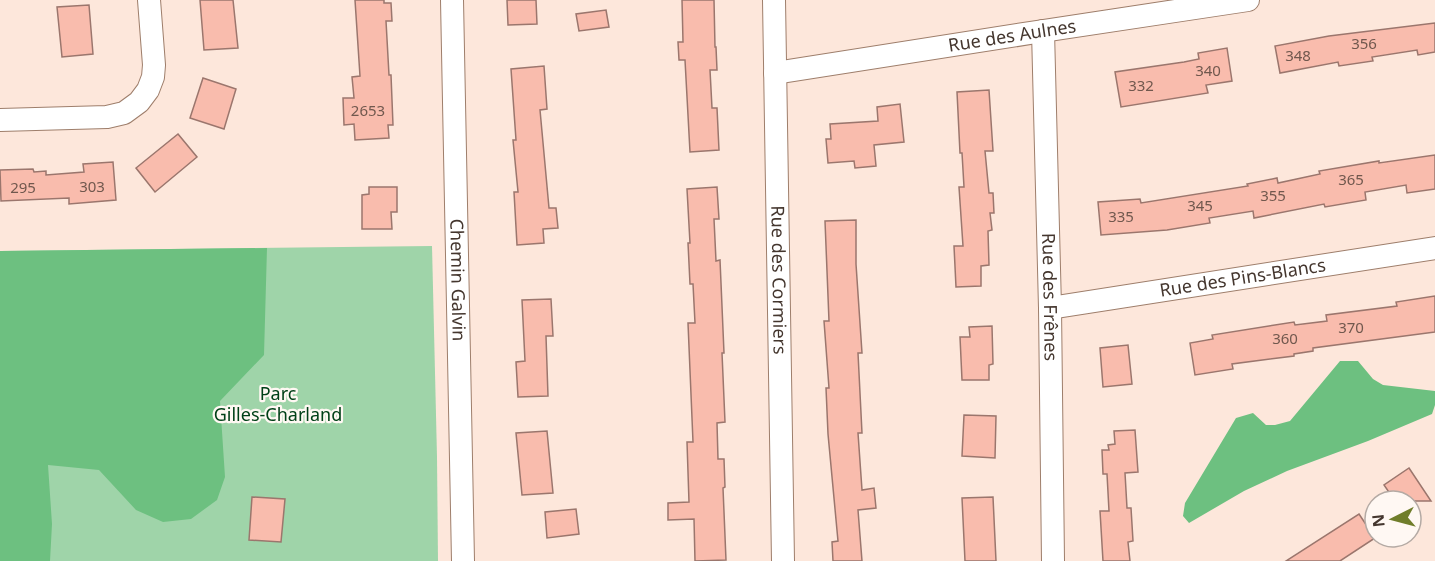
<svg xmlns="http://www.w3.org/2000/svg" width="1435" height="561" viewBox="0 0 1435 561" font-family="'Noto Sans',sans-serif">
<rect width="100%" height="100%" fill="#fde7db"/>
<polygon fill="#9fd4a9" points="432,246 437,457 438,561 0,561 0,251"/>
<g fill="#6dc080">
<polygon points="267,248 264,355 220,401 225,477 217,500 191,519 163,522 136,510 99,470 48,465 52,524 50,561 0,561 0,251"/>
<polygon points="1340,361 1358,361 1373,379 1383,385 1435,391 1435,405 1432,414 1368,441 1287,471 1244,491 1189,523 1183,516 1185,503 1236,418 1253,413 1266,425 1275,425 1290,421"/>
</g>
<g fill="#f9bcad" stroke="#9b766d" stroke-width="1.5">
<polygon points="200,0 233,0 238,48 204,50"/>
<polygon points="355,0 384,0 384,3 391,3 392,21 386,21 389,75 391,75 393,125 388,125 389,138 355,140 354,124 344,125 343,98 354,98 352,77 360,76"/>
<polygon points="507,0 536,0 537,24 508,25"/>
<polygon points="682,0 714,0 715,47 716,47 717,70 710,70 712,108 717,108 719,150 690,152 685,60 679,60 678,42 683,42"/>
<polygon points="89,5 93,54 62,57 57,7"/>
<polygon points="606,10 609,27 579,31 576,14"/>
<polygon points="1435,23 1435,52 1418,55 1417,50 1372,57 1373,61 1339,66 1338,62 1280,73 1275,46 1329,36"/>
<polygon points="1227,48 1232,81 1206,85 1208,93 1121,107 1115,72 1184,62 1199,59 1198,53"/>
<polygon points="544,66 547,109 540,110 549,208 556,208 558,228 543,229 544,243 517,245 514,192 518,192 513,140 516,140 511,69"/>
<polygon points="203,78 236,89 224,129 190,118"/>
<polygon points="989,90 993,151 985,151 989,193 993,193 994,213 990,213 992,230 988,231 989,265 981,266 981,286 956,287 954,246 963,246 959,187 964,187 962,153 960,153 957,92"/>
<polygon points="900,104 904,142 874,145 876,166 855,168 854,161 828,163 826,139 831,139 830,124 878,121 877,107"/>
<polygon points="178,134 197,157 155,192 136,168"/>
<polygon points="1435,155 1435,189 1407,193 1406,185 1365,192 1366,200 1325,207 1324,204 1254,218 1253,211 1209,218 1210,223 1167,230 1101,235 1098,202 1140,199 1141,203 1248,186 1247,184 1277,178 1278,183 1320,174 1319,171 1379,161 1379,163"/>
<polygon points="113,162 116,200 69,204 69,198 1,201 0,170 33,169 34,172 46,171 46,175 84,172 83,164"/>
<polygon points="369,187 397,187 397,212 391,212 392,229 362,229 362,195 369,194"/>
<polygon points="717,187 719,219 714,219 716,261 720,260 721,283 724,353 722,353 725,422 717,423 718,459 724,459 725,487 723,488 726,560 695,561 694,519 668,520 668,503 689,502 687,442 693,442 688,323 695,323 693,284 690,284 688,243 690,243 687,189"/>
<polygon points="856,220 856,264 862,353 858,353 862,433 858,433 862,490 874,488 876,508 858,510 862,561 833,561 832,542 838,541 828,434 826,388 829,388 824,321 829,321 825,221"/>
<polygon points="1435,296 1435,332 1313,348 1313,351 1294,354 1294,356 1232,364 1233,369 1195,375 1190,343 1213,339 1212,335 1294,322 1295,325 1327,321 1326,315 1397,306 1396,302"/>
<polygon points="551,299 553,336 546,336 548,396 518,397 516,362 525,361 522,300"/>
<polygon points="992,326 993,364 989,365 989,380 962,380 960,337 970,337 969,327"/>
<polygon points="1128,345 1132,384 1103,387 1100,348"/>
<polygon points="964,415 996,416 995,458 962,456"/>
<polygon points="1135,430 1138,472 1125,473 1127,508 1131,508 1133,541 1128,542 1130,561 1103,561 1100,511 1109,511 1107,474 1103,474 1102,450 1109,450 1108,445 1115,444 1114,431"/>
<polygon points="547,431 553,493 522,495 516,433"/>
<polygon points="1409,468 1431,501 1395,501 1384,485"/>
<polygon points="252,497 285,499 281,542 249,540"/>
<polygon points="993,497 996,561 965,561 962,498"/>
<polygon points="576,509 579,534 547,538 545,512"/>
<polygon points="1359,514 1375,538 1340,561 1286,561"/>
</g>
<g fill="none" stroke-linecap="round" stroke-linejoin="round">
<defs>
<g id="minor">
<path id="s1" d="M452,0L463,561"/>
<path id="s2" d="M774,0L783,561"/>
<path id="s3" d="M1043,31L1050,308L1053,561"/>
<path id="s4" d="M775,73L1043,31L1248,0"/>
<polyline points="0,120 107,117 124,113 139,102 148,90 153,77 154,65 149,0"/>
<path id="s5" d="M1050,308L1435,248"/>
</g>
</defs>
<use href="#minor" stroke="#9e7e6b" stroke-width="24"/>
<use href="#minor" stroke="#fff" stroke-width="22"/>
</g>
<g text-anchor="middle" stroke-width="4.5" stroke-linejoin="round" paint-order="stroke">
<g font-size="15" fill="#71584e">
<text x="1364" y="49">356</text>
<text x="1298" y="61">348</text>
<text x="1208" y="76">340</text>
<text x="1141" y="91">332</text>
<text x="368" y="116">2653</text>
<text x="1351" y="185">365</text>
<text x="92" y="192">303</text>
<text x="23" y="193">295</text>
<text x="1273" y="201">355</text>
<text x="1200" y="211">345</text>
<text x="1121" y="222">335</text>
<text x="1351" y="333">370</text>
<text x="1285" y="344">360</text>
</g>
<g font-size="18" fill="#44362e" stroke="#fff8f3">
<text dy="6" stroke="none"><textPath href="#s4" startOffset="240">Rue des Aulnes</textPath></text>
<text dy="6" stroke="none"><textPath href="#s5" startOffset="195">Rue des Pins-Blancs</textPath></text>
<text dy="6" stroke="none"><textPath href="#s1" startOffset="280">Chemin Galvin</textPath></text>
<text dy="6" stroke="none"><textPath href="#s2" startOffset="280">Rue des Cormiers</textPath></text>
<text dy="6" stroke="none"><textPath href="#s3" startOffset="266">Rue des Frênes</textPath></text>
</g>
<g font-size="18" fill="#004017" stroke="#fff8f3">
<text x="278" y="400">Parc<tspan x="278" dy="21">Gilles-Charland</tspan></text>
</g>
</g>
<g transform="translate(1393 519) rotate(264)"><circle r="28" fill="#fff8f3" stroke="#b4aaa4" stroke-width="1.5"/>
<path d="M0-4.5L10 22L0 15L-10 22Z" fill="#707d2a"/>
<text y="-9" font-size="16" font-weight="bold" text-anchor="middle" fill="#44362e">N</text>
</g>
</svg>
